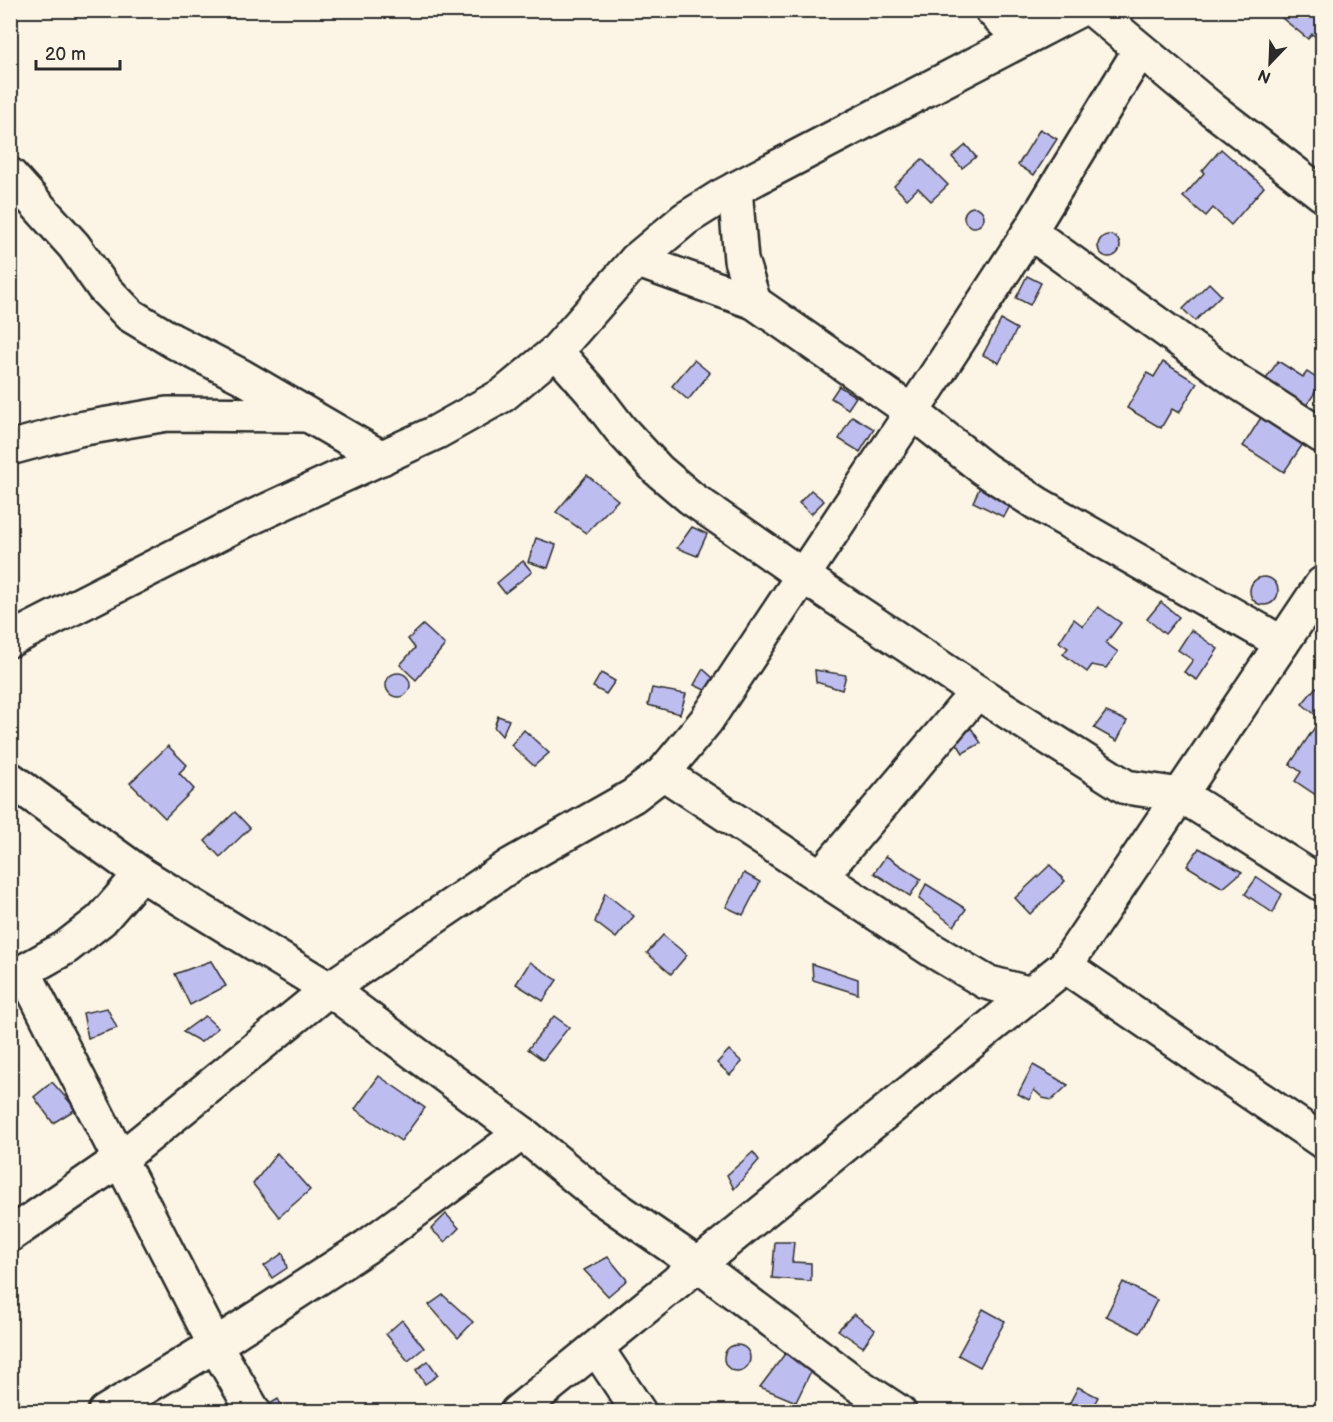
<svg xmlns="http://www.w3.org/2000/svg" width="1333" height="1422" viewBox="0 0 1333 1422" font-family="'Balsamiq Sans',sans-serif">
<rect width="100%" height="100%" fill="#fcf5e5"/>
<filter id="ink" filterUnits="userSpaceOnUse"><feTurbulence type="fractalNoise" baseFrequency=".0167" numOctaves="2"/><feDisplacementMap in="SourceGraphic" scale="12" xChannelSelector="R" yChannelSelector="G"/><feConvolveMatrix kernelMatrix="1 2 1 2 8 2 1 2 1" color-interpolation-filters="sRGB"/></filter>
<g filter="url(#ink)">
<g fill="#bebdef" stroke="#2b2b2b" stroke-width="1.5">
<polygon points="1288,10 1322,10 1322,42 1312,34 1308,39 1282,18"/>
<polygon points="1040,129 1057,139 1034,175 1018,165"/>
<polygon points="966,145 976,157 962,168 952,157"/>
<polygon points="1221,149 1264,187 1231,225 1213,208 1206,216 1183,197 1204,173 1202,171"/>
<polygon points="922,159 948,185 931,201 918,188 907,199 894,186"/>
<circle cx="974" cy="217" r="10"/>
<circle cx="1109" cy="246" r="11"/>
<polygon points="1027,276 1041,283 1030,305 1016,298"/>
<polygon points="1209,283 1221,295 1195,321 1183,309"/>
<polygon points="1001,320 1017,329 999,363 983,355"/>
<polygon points="694,360 710,373 688,400 672,386"/>
<polygon points="1278,361 1303,377 1307,372 1322,382 1306,406 1266,379"/>
<polygon points="1163,362 1197,383 1179,413 1172,409 1161,428 1127,408 1147,373 1154,377"/>
<polygon points="839,386 856,397 848,409 831,398"/>
<polygon points="852,416 874,429 860,452 839,439"/>
<polygon points="1262,416 1307,438 1284,472 1243,446"/>
<polygon points="587,475 618,500 586,533 556,512"/>
<polygon points="980,487 1012,502 1004,517 973,502"/>
<polygon points="811,490 824,501 811,514 799,503"/>
<polygon points="692,527 707,534 697,556 677,548"/>
<polygon points="536,538 556,545 548,568 528,562"/>
<polygon points="523,561 532,572 505,593 497,583"/>
<circle cx="1264" cy="591" r="14"/>
<polygon points="1161,602 1179,617 1165,634 1147,619"/>
<polygon points="1098,607 1121,623 1106,643 1118,652 1106,668 1092,665 1087,672 1063,654 1068,648 1059,642 1074,619 1083,626"/>
<polygon points="423,625 445,645 416,680 400,665 415,648 408,639"/>
<polygon points="1191,630 1218,649 1197,680 1184,672 1193,660 1178,650"/>
<polygon points="703,669 714,679 707,691 694,685"/>
<polygon points="815,670 846,675 842,690 816,682"/>
<polygon points="601,673 615,681 606,694 593,687"/>
<circle cx="398" cy="685" r="12"/>
<polygon points="1316,687 1322,692 1322,720 1302,704"/>
<polygon points="652,688 686,694 680,714 648,705"/>
<polygon points="1106,712 1127,721 1117,741 1094,728"/>
<polygon points="498,716 509,720 502,736 494,727"/>
<polygon points="1317,724 1322,728 1322,799 1295,781 1301,772 1290,764"/>
<polygon points="971,728 981,743 963,753 956,742"/>
<polygon points="524,730 549,753 534,766 511,745"/>
<polygon points="168,746 187,765 179,773 194,789 165,818 130,783"/>
<polygon points="235,812 250,828 220,857 205,841"/>
<polygon points="1199,848 1242,872 1223,888 1187,866"/>
<polygon points="886,856 921,879 910,896 874,873"/>
<polygon points="1050,865 1065,881 1030,914 1015,898"/>
<polygon points="744,873 760,882 743,915 726,907"/>
<polygon points="1257,877 1282,894 1273,913 1245,894"/>
<polygon points="926,884 966,909 954,926 919,899"/>
<polygon points="605,893 634,916 616,938 595,922"/>
<polygon points="663,935 687,955 671,974 647,953"/>
<polygon points="211,961 226,986 190,1005 175,974"/>
<polygon points="530,962 557,980 543,1001 516,984"/>
<polygon points="812,964 858,979 858,994 813,980"/>
<polygon points="107,1008 117,1028 88,1038 83,1013"/>
<polygon points="205,1016 218,1028 201,1042 183,1032"/>
<polygon points="554,1016 569,1027 543,1060 528,1049"/>
<polygon points="729,1050 742,1062 730,1075 717,1063"/>
<polygon points="1033,1065 1068,1085 1052,1100 1043,1098 1034,1090 1029,1100 1018,1094"/>
<polygon points="379,1076 425,1108 401,1141 355,1109"/>
<polygon points="52,1082 76,1109 53,1123 34,1097"/>
<polygon points="753,1152 759,1160 734,1189 727,1175"/>
<polygon points="277,1153 310,1190 279,1217 253,1184"/>
<polygon points="446,1214 459,1228 445,1242 431,1229"/>
<polygon points="775,1242 794,1242 792,1262 811,1263 811,1281 772,1278"/>
<polygon points="283,1253 287,1268 272,1278 264,1266"/>
<polygon points="608,1257 627,1280 608,1296 584,1270"/>
<polygon points="1123,1282 1157,1300 1140,1333 1106,1316"/>
<polygon points="443,1295 473,1322 458,1338 429,1305"/>
<polygon points="983,1309 1005,1321 980,1367 958,1355"/>
<polygon points="854,1314 875,1330 863,1347 838,1330"/>
<polygon points="402,1320 424,1348 408,1361 386,1334"/>
<circle cx="737" cy="1358" r="13"/>
<polygon points="787,1351 811,1371 796,1402 760,1387"/>
<polygon points="428,1361 438,1375 425,1384 416,1370"/>
<polygon points="1078,1387 1098,1397 1090,1412 1065,1412"/>
<polygon points="278,1399 284,1410 294,1409 296,1412 266,1412 263,1408"/>
</g>
<g fill="none" stroke-linecap="round" stroke-linejoin="round">
<defs>
<g id="minor">
<polyline points="992,10 1022,40"/>
<polyline points="1093,10 1213,110 1322,194"/>
<polyline points="10,175 74,246 103,287 130,315 173,341 241,376 382,458"/>
<polyline points="735,189 741,260 754,302"/>
<polyline points="1028,234 1045,243 1238,382 1322,436"/>
<polyline points="636,260 754,302 912,412 984,469 1038,504 1282,643"/>
<polyline points="556,351 591,391 621,430 658,470 691,498 803,576 977,692 1126,787 1181,795 1322,884"/>
<polyline points="10,448 79,429 167,414 304,415"/>
<polyline points="10,640 244,521 437,432 503,395 556,351 636,260 685,219 720,197 1079,10"/>
<polyline points="663,773 932,950 986,982 1031,994"/>
<polyline points="10,779 141,874 329,989 522,1133 600,1197 697,1264 852,1381 899,1412"/>
<polyline points="821,876 977,692"/>
<polyline points="1065,966 1322,1141"/>
<polyline points="24,972 215,1345 254,1412"/>
<polyline points="10,979 65,948 101,920 141,874"/>
<polyline points="10,1235 119,1160 329,989 511,865 633,796 663,773 706,721 912,412 1028,234 1140,50"/>
<polyline points="597,1349 639,1412"/>
<polyline points="105,1412 215,1345 366,1247 522,1133"/>
<polyline points="517,1412 1065,966 1322,584"/>
</g>
</defs>
<use href="#minor" stroke="#2b2b2b" stroke-width="38"/>
<use href="#minor" stroke="#fcf5e5" stroke-width="33"/>
</g>
</g>
<rect width="1333" height="1422" fill="none" stroke="#fcf5e5" stroke-width="36"/>
<rect x="18" y="18" width="1297" height="1386" fill="none" stroke="#2b2b2b" stroke-width="2" filter="url(#ink)"/>
<g transform="translate(1270 63) rotate(203)" stroke="#fcf5e5" stroke-width="4.5" paint-order="stroke">
<path d="M0-4.5L10 22L0 15L-10 22Z" fill="#2b2b2b"/>
<text y="-9" font-size="16" font-weight="bold" text-anchor="middle" fill="#2b2b2b">N</text>
</g>
<path d="M36 60v9h84v-9" fill="none" stroke="#2b2b2b" stroke-width="3"/>
<text x="45" y="60" font-size="18" fill="#2b2b2b" stroke="#fcf5e5" stroke-width="4.5" paint-order="stroke">20 m</text>
</svg>
